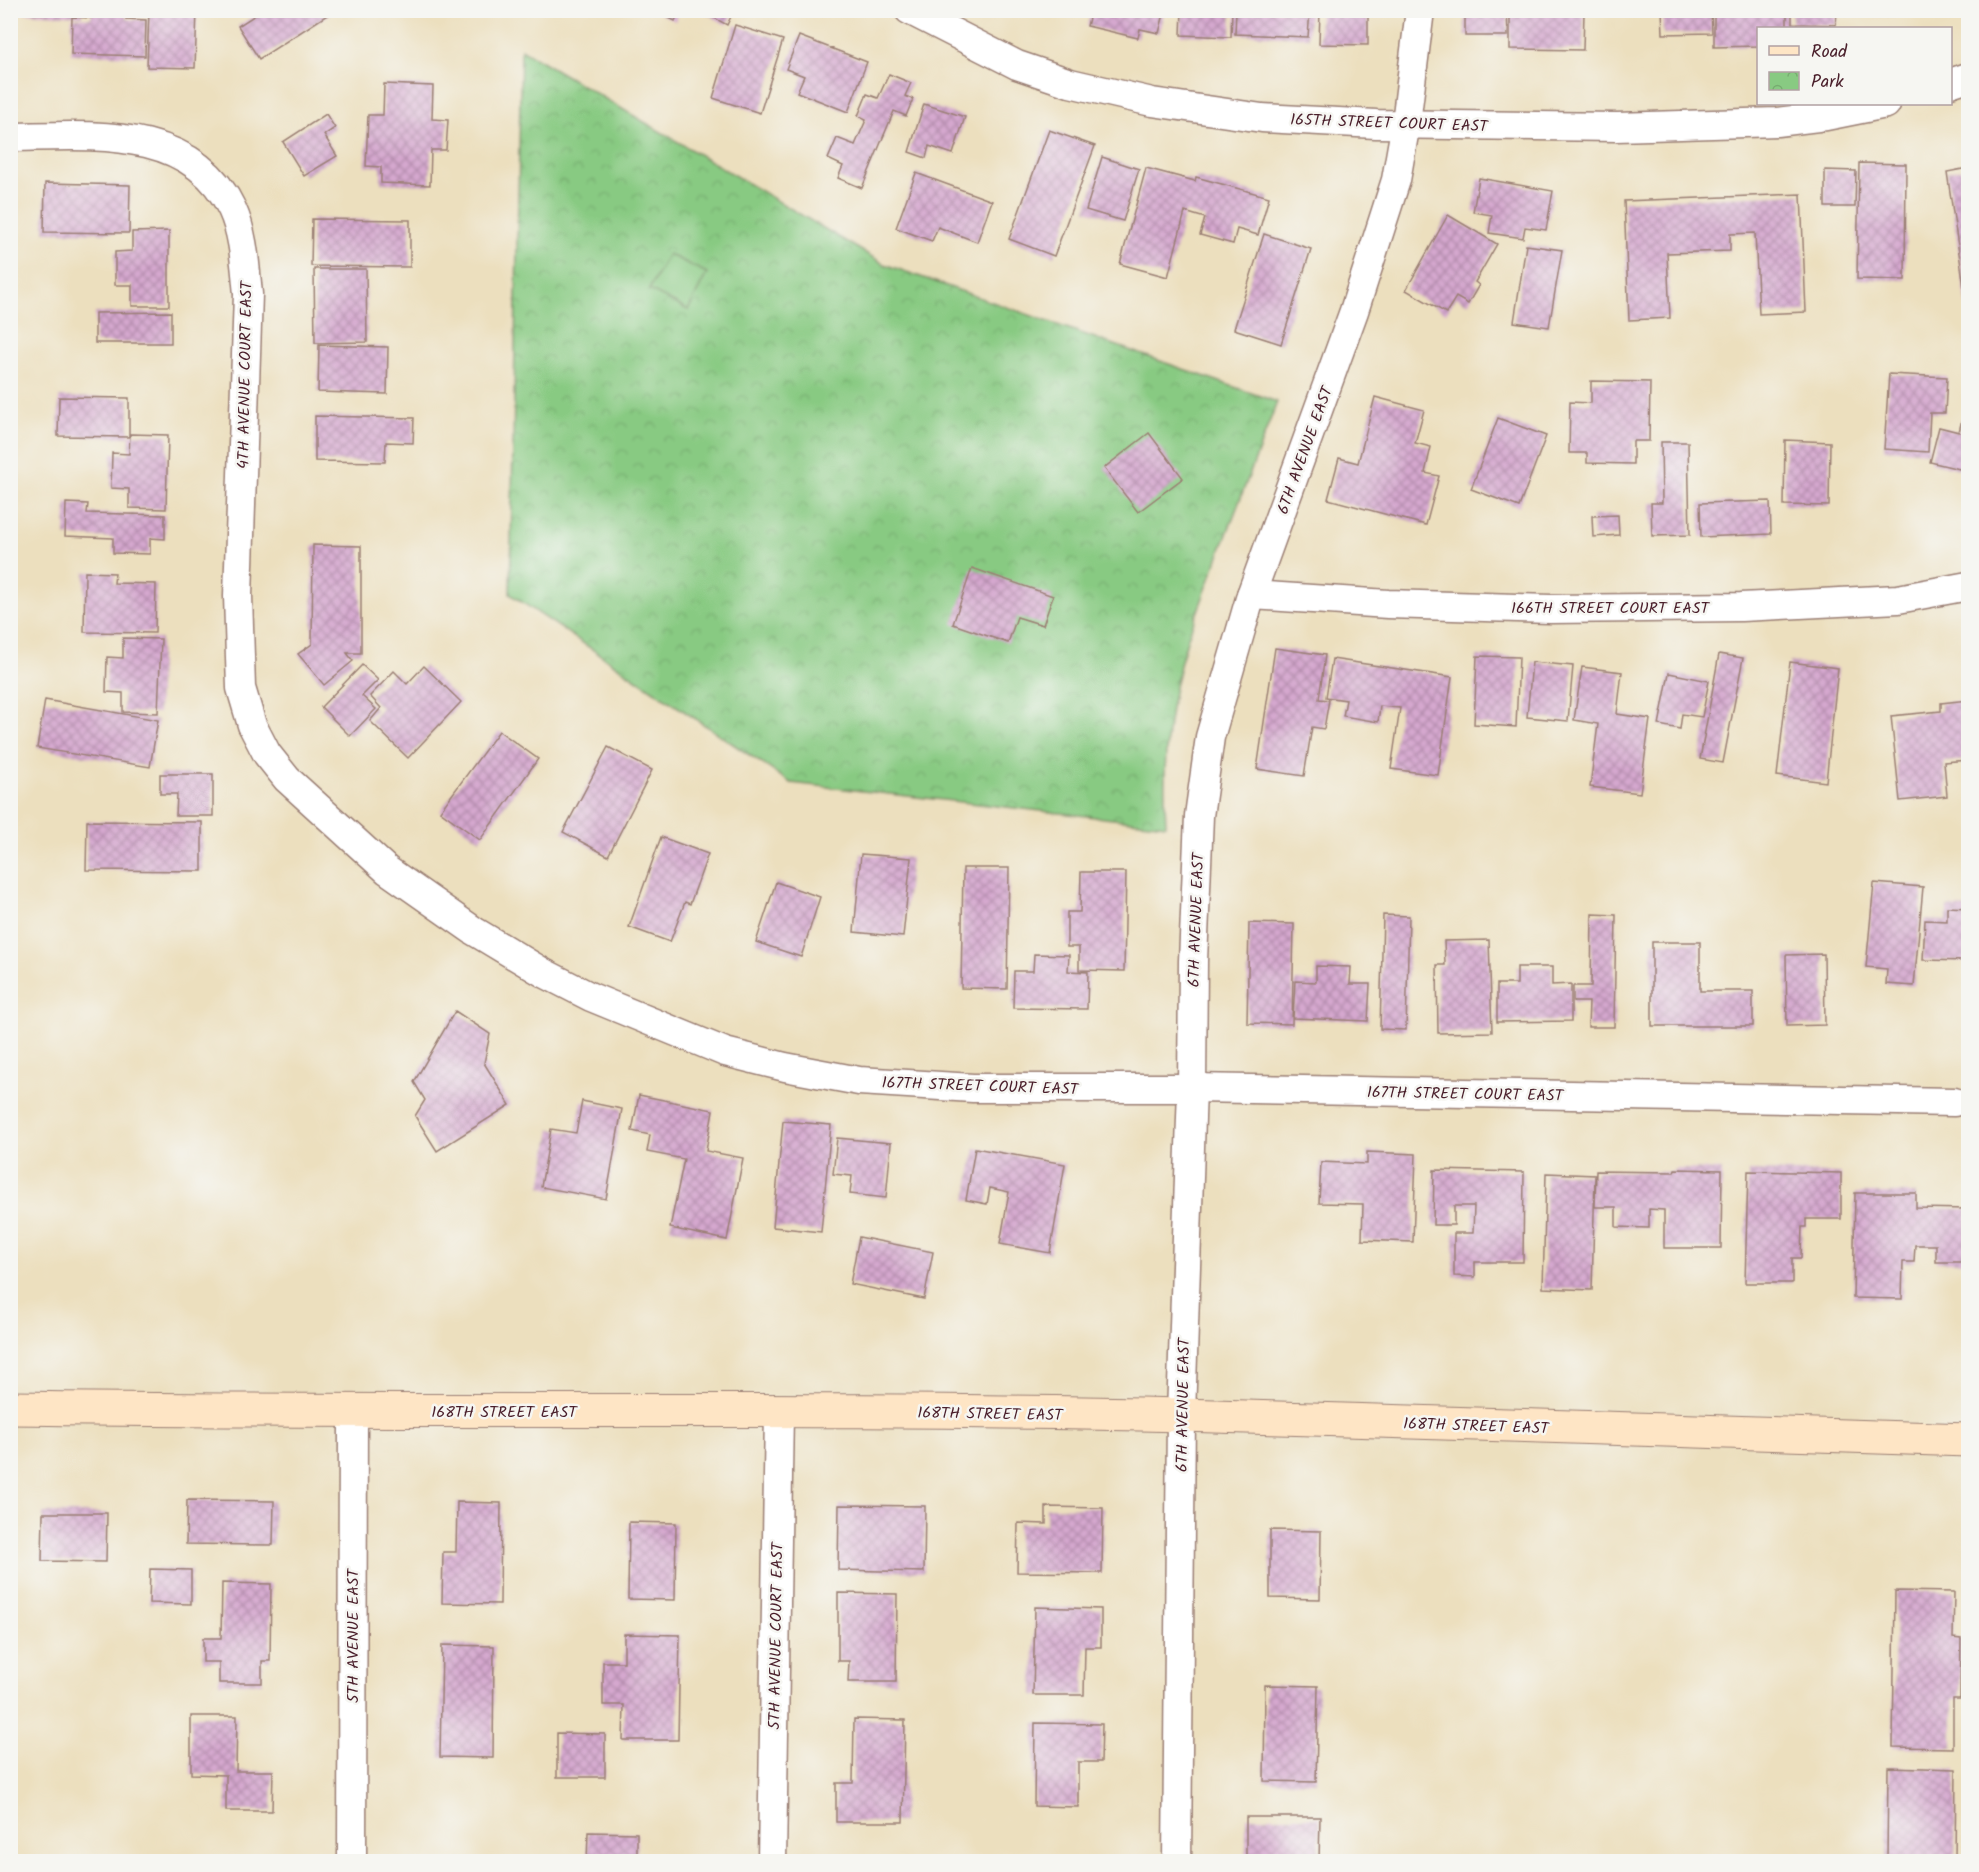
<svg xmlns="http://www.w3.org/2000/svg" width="1979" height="1872" viewBox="0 0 1979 1872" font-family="Kalam,sans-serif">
<defs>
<pattern id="park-crowns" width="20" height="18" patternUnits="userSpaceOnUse" patternTransform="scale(1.5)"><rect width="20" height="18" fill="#88ca82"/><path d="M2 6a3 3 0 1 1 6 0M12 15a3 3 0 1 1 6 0" fill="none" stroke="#77ad70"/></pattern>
<pattern id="building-cross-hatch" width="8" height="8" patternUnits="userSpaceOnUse" patternTransform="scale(1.5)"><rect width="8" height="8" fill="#d5a8cf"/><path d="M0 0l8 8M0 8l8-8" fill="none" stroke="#af88a8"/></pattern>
</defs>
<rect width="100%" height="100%" fill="#f6f6f2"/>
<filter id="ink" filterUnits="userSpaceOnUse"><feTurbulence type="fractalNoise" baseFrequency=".0167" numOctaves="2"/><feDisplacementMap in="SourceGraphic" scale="12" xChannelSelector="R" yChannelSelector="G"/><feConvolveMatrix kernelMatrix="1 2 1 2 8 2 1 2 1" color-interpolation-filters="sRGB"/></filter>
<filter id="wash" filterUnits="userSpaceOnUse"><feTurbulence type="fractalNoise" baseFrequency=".008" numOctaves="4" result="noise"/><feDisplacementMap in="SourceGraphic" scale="24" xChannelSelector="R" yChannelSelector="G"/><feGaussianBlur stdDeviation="1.35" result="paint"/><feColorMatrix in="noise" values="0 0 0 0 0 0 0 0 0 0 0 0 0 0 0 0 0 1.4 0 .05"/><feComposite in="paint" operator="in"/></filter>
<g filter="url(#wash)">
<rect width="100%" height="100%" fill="#ecdfbe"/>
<path fill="url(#park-crowns)" stroke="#697456" stroke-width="1.5" d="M521,49L884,264L1277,402L1188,637C1168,701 1162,758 1166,825L791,783L510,594Z"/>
<polygon fill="#88ca82" stroke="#697456" stroke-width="1.5" points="668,254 707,273 688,310 649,290"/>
<g id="blocks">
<g fill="url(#building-cross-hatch)">
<polygon points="25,10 83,10 83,16 25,13"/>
<polygon points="92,10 127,10 126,19 146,20 145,56 71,54 72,17 91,18"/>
<polygon points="149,10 197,10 195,68 147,67"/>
<polygon points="263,10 335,10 259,59 238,26"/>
<polygon points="653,10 680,10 675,21"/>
<polygon points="700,10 734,10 727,25"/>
<polygon points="1091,10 1165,10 1159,33 1140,29 1138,38 1087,26"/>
<polygon points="1182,10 1232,10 1231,37 1181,35"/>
<polygon points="1236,10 1310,10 1308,37 1235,34"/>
<polygon points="1320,10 1368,10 1368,45 1319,44"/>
<polygon points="1465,10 1507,10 1508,36 1465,36"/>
<polygon points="1529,10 1584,12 1583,50 1510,49 1510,13 1529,13"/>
<polygon points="1662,10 1711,10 1712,33 1663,34"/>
<polygon points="1714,10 1787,10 1787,28 1758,28 1758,46 1714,47"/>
<polygon points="1792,10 1837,10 1836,25 1792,24"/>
<rect x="1855" y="10" width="39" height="6"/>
<polygon points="735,25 783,40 760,113 713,98"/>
<polygon points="799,36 867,62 848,112 797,92 804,76 786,69"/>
<polygon points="889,74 911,83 905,96 913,99 906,116 894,111 862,188 838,178 843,166 828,159 837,138 855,145 866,120 858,116 867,94 878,98"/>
<polygon points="384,84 433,86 432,119 448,120 446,150 431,150 430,185 381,183 381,167 366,166 368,115 383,115"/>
<polygon points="924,104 965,117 953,154 929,146 926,158 909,152"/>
<polygon points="326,114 335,128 324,135 337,156 304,176 283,142"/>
<polygon points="1049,130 1095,146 1054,256 1009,239"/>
<polygon points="1102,157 1139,169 1123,221 1086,210"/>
<polygon points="1859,163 1906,164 1905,280 1857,279"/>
<polygon points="1146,168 1195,181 1196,177 1269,197 1258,235 1237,229 1233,244 1200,235 1205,218 1185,212 1168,277 1120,264"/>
<polygon points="1968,168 1968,307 1967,307 1947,172"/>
<polygon points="1825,170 1856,171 1855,207 1825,207"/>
<polygon points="916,173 992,201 977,242 938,227 932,241 896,228"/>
<polygon points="1479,178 1553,191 1546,230 1525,227 1523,238 1489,233 1492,215 1473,212"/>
<polygon points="45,183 130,185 129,233 44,232"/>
<polygon points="1801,194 1806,312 1759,314 1755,233 1730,234 1730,251 1667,253 1670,318 1629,320 1624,201"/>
<polygon points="1448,215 1497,244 1475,282 1479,285 1468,304 1456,297 1446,313 1406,290"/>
<polygon points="312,219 410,220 410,267 311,266"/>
<polygon points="169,231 169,306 132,306 132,285 115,285 115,252 132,251 132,232"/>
<polygon points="1264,234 1311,249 1281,344 1234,329"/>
<polygon points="1526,245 1562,250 1549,327 1514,322"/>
<polygon points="314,269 366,269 367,342 315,343"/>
<polygon points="171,312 171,343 95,343 95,313"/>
<polygon points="319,345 388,347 387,394 318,392"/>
<polygon points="1889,374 1947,377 1945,413 1930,413 1928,452 1884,449"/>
<polygon points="1591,381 1650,382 1649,441 1633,441 1633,464 1587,463 1587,453 1569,453 1570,402 1591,403"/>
<polygon points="59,397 129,398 129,437 58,436"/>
<polygon points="1375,397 1424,410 1415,443 1431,447 1425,473 1439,476 1426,525 1328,499 1339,458 1358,463"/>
<polygon points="1963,415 1968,416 1968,471 1930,462 1939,427 1959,432"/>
<polygon points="315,416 414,418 413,443 386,442 385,462 315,461"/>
<polygon points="1498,418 1546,436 1519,507 1471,489"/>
<polygon points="1149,433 1183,478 1138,512 1104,468"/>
<polygon points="130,434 168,435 166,509 129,508 129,489 111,488 112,453 129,454"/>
<polygon points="1785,440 1830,442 1829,506 1784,505"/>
<polygon points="1661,442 1688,442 1690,535 1652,536 1651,503 1662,503"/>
<polygon points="1770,501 1771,534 1701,537 1700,503"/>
<polygon points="66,503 88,504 87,513 165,515 165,539 150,538 150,554 113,553 113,538 65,536"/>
<polygon points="1618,515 1619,535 1593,537 1592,516"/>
<polygon points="313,545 361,546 361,653 347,653 353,661 324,685 298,654 312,644"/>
<polygon points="972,568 1053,596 1043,625 1017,617 1008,643 953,624"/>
<polygon points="85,572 115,573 114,583 156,584 155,633 84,632"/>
<polygon points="123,638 161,639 158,713 123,712 123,693 106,692 107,657 123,658"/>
<polygon points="1275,648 1325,655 1319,699 1329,700 1324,729 1312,727 1304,776 1257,769"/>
<polygon points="1719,654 1743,658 1723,763 1700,759"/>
<polygon points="1477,656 1519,657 1516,727 1474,724"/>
<polygon points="1332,659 1452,677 1438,775 1391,769 1400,708 1380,706 1378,722 1343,716 1346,700 1326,697"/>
<polygon points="1532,662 1573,666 1568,721 1527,717"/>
<polygon points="1790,662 1838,668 1826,782 1777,776"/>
<polygon points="362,665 378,680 362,696 376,709 350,736 321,707"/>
<polygon points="424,666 461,702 408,758 370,721 381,708 370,696 394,671 407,684"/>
<polygon points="1582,667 1622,672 1617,714 1650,719 1640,793 1590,787 1598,724 1574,720"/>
<polygon points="1669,673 1709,681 1702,717 1682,714 1680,729 1659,725"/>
<polygon points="45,700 158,720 150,767 37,748"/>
<polygon points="1968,700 1968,760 1944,762 1947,796 1900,801 1891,716 1941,711 1941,703"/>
<polygon points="499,731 538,759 480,840 440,811"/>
<polygon points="608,747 652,770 608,856 563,832"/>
<polygon points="160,774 213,774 213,816 176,816 177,794 160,794"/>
<polygon points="87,821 202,822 202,871 86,870"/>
<polygon points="661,837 708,854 690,904 685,902 670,942 629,927"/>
<polygon points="861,854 911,858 903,937 854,932"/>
<polygon points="963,868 1009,868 1007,989 961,988"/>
<polygon points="1081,872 1126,872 1124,971 1079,970 1079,947 1067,947 1067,912 1080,912"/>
<polygon points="776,882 820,897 801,957 756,942"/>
<polygon points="1874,883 1923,887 1914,986 1886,984 1887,969 1866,967"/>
<polygon points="1947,907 1968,908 1968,961 1923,960 1925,920 1947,921"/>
<polygon points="1592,914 1616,915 1614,1027 1588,1027 1589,1002 1573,1002 1573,986 1591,986"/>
<polygon points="1383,915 1409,916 1406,1030 1380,1029"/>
<polygon points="1249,923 1294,924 1292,1024 1247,1023"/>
<polygon points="1489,940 1492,1032 1438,1033 1437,965 1445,965 1444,941"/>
<polygon points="1652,942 1700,942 1700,991 1753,991 1753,1026 1652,1026"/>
<polygon points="1034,954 1069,955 1068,971 1088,972 1087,1009 1013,1008 1014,971 1033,971"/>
<polygon points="1824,954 1825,1025 1787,1026 1786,955"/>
<polygon points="1316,966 1351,967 1350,984 1370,984 1368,1021 1293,1018 1295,981 1316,982"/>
<polygon points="1517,967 1552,967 1552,985 1571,984 1571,1021 1497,1022 1497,984 1517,984"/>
<polygon points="455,1011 490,1034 484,1063 510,1105 437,1151 415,1116 425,1100 414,1082"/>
<polygon points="639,1095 713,1110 706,1151 743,1158 727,1240 670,1228 684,1159 647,1152 650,1135 632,1131"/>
<polygon points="582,1101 622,1109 606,1199 541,1187 551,1129 576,1133"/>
<polygon points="783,1121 831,1125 821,1232 773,1227"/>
<polygon points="837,1138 891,1143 886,1198 850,1194 852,1176 833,1174"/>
<polygon points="975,1148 1065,1164 1050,1253 1000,1244 1009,1192 990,1188 987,1204 966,1200"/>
<polygon points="1367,1152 1416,1154 1413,1242 1362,1240 1363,1204 1319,1203 1321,1162 1367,1164"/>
<polygon points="1675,1169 1722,1170 1721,1248 1664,1248 1664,1210 1649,1209 1649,1228 1616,1227 1616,1207 1595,1207 1596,1171 1674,1172"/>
<polygon points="1434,1170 1524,1172 1523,1262 1475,1262 1475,1277 1454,1276 1454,1233 1473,1233 1474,1206 1454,1206 1454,1225 1433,1225"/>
<polygon points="1748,1171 1841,1173 1841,1219 1806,1219 1806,1227 1802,1227 1801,1258 1792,1258 1792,1283 1745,1283"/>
<polygon points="1546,1173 1595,1175 1592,1290 1543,1288"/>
<polygon points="1855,1193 1916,1193 1916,1208 1968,1209 1968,1262 1936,1262 1936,1245 1915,1245 1914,1262 1903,1262 1902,1299 1853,1298"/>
<polygon points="859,1237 933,1252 924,1299 850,1284"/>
<polygon points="187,1500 274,1501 273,1545 186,1544"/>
<polygon points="457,1502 501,1503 500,1604 442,1603 443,1552 456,1552"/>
<polygon points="839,1505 925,1506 924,1572 838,1570"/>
<polygon points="1046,1507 1103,1508 1102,1573 1017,1572 1018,1523 1046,1524"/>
<polygon points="43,1513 107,1513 106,1562 42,1561"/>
<polygon points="629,1522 676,1523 675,1600 628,1599"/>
<polygon points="1270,1530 1321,1531 1320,1599 1270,1598"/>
<polygon points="150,1569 191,1570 191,1604 149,1603"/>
<polygon points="222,1583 271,1584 270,1661 262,1661 262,1683 219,1683 219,1662 203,1662 203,1638 221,1638"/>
<polygon points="1895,1591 1954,1592 1953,1638 1961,1639 1960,1699 1953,1699 1953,1748 1893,1747"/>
<polygon points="838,1593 897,1594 896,1682 848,1682 849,1661 838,1661"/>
<polygon points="1035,1607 1101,1609 1101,1647 1085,1647 1084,1695 1033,1695"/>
<polygon points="624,1634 680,1635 678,1740 623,1740 624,1705 603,1705 603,1662 624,1662"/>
<polygon points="442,1645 494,1646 493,1758 440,1757"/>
<polygon points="1265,1685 1318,1686 1316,1782 1264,1781"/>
<polygon points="191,1716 237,1716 236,1771 273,1771 272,1811 226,1811 226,1775 191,1774"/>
<polygon points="854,1719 905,1720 903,1822 836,1822 836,1783 853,1783"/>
<polygon points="1035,1723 1102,1724 1101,1762 1078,1762 1078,1807 1034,1806"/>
<polygon points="557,1733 605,1734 605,1777 557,1777"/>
<polygon points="1888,1767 1956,1769 1955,1862 1887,1862"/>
<polygon points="1246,1817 1320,1817 1319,1862 1246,1862"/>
<polygon points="588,1832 637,1833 637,1862 587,1862"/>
</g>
</g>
</g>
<g filter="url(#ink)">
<use href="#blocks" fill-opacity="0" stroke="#9b7f74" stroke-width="1.5"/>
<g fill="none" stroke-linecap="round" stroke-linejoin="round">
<defs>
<g id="street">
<polyline points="909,10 1017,65 1070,83 1152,102 1262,118 1376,124 1617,127 1777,122 1826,116 1886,104"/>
<polyline points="1950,83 1968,77"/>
<path d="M10,137C88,136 192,124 232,209C244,235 245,265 248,294L238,596L241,688L252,725L267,754L287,779L387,870L474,931L544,973L591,997L725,1052L785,1067L859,1081L973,1088H1192L1954,1102"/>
<polyline points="1251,595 1388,604 1550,609 1741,607 1898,599 1968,586"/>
<polyline points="352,1862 353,1411"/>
<polyline points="772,1862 779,1411"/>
<polyline points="1177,1862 1181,1415 1192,1088 1193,961 1199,816 1210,737 1251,595 1354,311 1396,180 1406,123 1420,10"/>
</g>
<path id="secondary" d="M10,1408C401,1414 791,1406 1182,1415C1444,1421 1706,1432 1968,1440"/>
</defs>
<use href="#street" stroke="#9b7f74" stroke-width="31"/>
<use href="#secondary" stroke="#9b7f74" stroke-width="35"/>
<use href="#street" stroke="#fff" stroke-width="28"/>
<use href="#secondary" stroke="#fee5c5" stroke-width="33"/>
</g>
</g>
<g text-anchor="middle" stroke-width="5" stroke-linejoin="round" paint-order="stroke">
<g font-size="16" fill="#4a1f2b" stroke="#f6f6f2">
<text transform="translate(1389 122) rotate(2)" y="6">165TH STREET COURT EAST</text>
<text transform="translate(244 375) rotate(-89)" y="6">4TH AVENUE COURT EAST</text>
<text transform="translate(1304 450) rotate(-70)" y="6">6TH AVENUE EAST</text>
<text x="1610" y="613">166TH STREET COURT EAST</text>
<text transform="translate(1195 920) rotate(-88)" y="6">6TH AVENUE EAST</text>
<text transform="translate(980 1085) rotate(2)" y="6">167TH STREET COURT EAST</text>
<text transform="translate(1465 1093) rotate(1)" y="6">167TH STREET COURT EAST</text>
<text transform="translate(1182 1405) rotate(-89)" y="6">6TH AVENUE EAST</text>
<text x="504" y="1417">168TH STREET EAST</text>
<text transform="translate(990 1413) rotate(1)" y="6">168TH STREET EAST</text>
<text transform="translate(1476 1425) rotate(2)" y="6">168TH STREET EAST</text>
<text transform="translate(352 1636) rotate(-90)" y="6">5TH AVENUE EAST</text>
<text transform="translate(775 1636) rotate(-89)" y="6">5TH AVENUE COURT EAST</text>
</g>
</g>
<rect width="1979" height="1872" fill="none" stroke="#f6f6f2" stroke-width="36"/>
<rect x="1757" y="27" width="195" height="78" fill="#f6f6f2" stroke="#b1a0a2" stroke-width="1.5"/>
<rect x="1769" y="46" width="30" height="9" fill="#fee5c5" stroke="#b1a0a2" stroke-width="1.5"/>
<text x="1811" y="57" font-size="18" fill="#4a1f2b">Road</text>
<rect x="1769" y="72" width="30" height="18" fill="url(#park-crowns)" stroke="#b1a0a2" stroke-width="1.5"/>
<text x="1811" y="87" font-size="18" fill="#4a1f2b">Park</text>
</svg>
